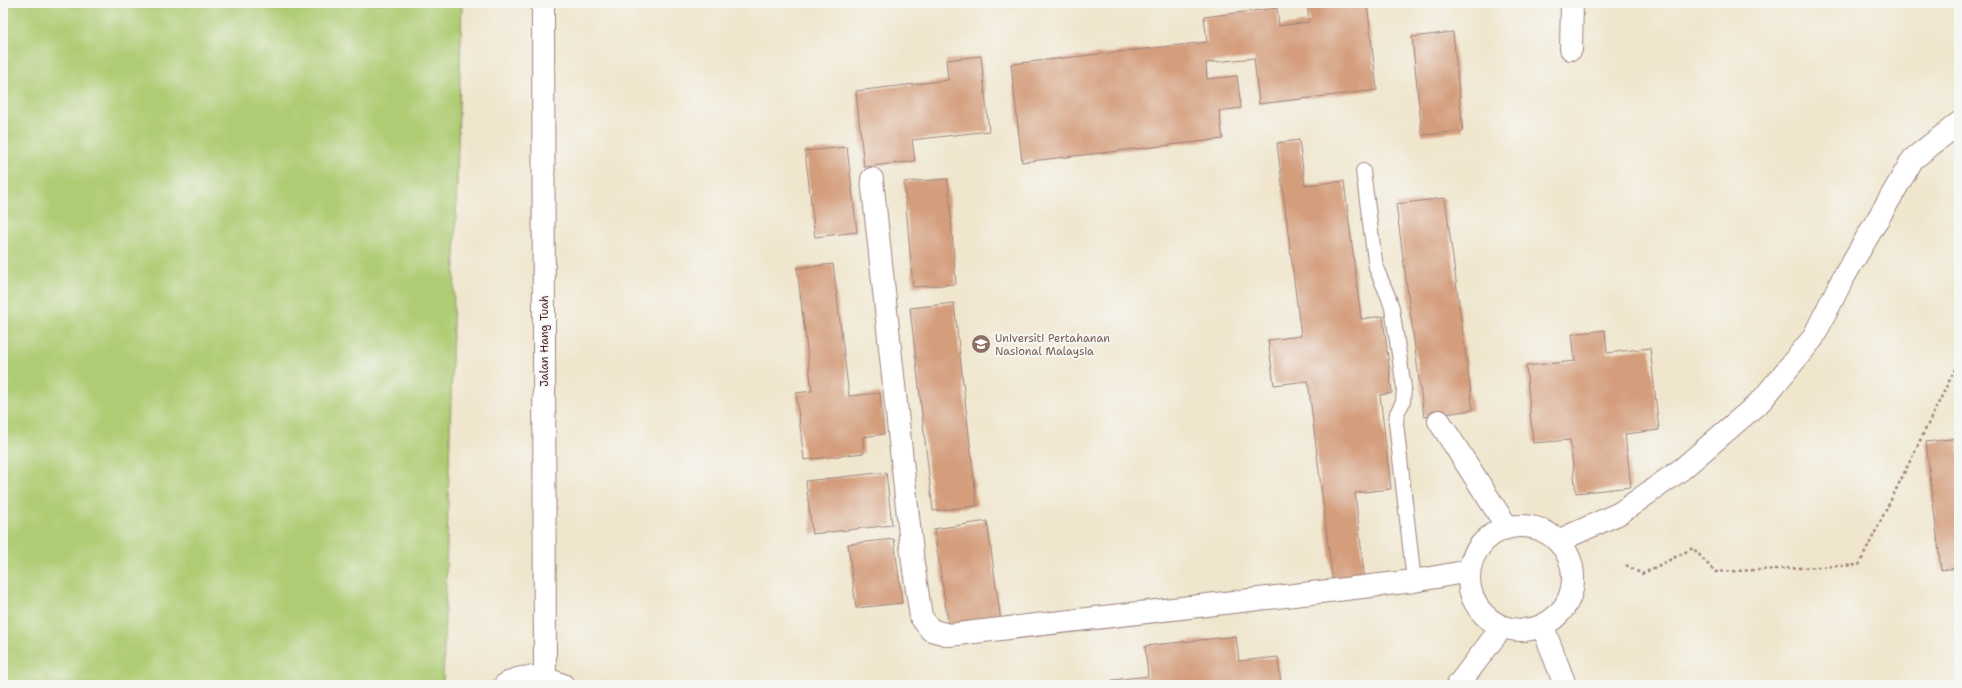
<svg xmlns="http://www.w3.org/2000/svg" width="1962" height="688" viewBox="0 0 1962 688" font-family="'Shantell Sans',sans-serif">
<rect width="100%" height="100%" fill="#f6f6f2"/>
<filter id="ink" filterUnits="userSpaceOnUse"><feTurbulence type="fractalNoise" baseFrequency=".025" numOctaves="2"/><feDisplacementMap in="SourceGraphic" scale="8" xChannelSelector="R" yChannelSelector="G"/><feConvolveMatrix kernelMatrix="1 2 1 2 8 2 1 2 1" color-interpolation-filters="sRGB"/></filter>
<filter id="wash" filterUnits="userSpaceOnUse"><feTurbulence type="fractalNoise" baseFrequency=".012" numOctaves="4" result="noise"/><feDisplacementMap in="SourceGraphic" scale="16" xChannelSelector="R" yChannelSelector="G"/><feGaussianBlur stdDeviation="0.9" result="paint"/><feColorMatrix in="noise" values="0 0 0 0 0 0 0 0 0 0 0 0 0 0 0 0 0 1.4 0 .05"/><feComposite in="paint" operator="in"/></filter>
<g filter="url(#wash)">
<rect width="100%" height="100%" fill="#f0e6ce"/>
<polygon fill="#aecc73" stroke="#7c764f" points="3,3 462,3 443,685 114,685 3,682"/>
<g id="blocks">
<g fill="#d49d7b">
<polygon points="1307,3 1367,3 1377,90 1259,104 1254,58 1206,63 1207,79 1237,76 1241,108 1219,111 1223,139 1022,162 1011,64 1207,42 1204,17 1277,8 1279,26 1309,22"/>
<polygon points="1453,32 1463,131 1422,135 1412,37"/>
<polygon points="981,56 989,131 912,140 915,161 864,167 856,91 948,80 946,60"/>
<polygon points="1299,140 1305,185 1344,181 1361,319 1383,316 1392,393 1380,395 1391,489 1355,493 1365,582 1333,585 1308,381 1274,385 1268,340 1301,336 1277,143"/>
<polygon points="847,147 857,232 815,237 805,151"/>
<polygon points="948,179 956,284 913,287 904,182"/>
<polygon points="1445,198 1473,410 1424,417 1396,204"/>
<polygon points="833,264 849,396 880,393 884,434 863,437 864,453 804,460 796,393 812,391 797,268"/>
<polygon points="954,303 977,506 933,511 910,308"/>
<polygon points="1605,330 1607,353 1650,348 1659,430 1625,434 1631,487 1576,493 1570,440 1533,443 1526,366 1575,361 1572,334"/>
<polygon points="1959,438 1959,568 1941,570 1926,442"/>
<polygon points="886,472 892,525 812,534 806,481"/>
<polygon points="987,521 1001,621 949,629 934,529"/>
<polygon points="894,539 902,603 856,608 848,544"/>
<polygon points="1236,636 1239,661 1278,657 1281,685 1112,685 1112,680 1148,676 1145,646"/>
</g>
</g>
</g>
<g filter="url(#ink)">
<use href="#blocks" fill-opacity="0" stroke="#9d827c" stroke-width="1"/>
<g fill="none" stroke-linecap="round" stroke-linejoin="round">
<defs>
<polyline id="lane" points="1363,171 1376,268 1388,296 1392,308 1404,388 1403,402 1397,413 1396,423 1414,581"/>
<g id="street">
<polyline points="543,3 545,678"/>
<polyline points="1571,49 1572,3"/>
<polyline points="872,179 913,563 921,617 931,630 949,635 1414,581 1469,571"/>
<polyline points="1439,421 1507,527"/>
<circle cx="1521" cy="578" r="52"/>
<polyline points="1558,541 1620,513 1682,469 1762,400 1813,338 1842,280 1913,159 1959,123"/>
<polyline points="1543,627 1565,685"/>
<path d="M505,685C523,672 545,678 563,685"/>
<polyline points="1458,685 1502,627"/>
</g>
</defs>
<use href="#lane" stroke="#9d827c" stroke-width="16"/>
<use href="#street" stroke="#9d827c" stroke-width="24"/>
<polyline stroke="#9d827c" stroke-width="2.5" stroke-dasharray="3 3" stroke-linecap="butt" points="1626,565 1642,574 1693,548 1715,572 1859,565 1959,361"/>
<use href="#lane" stroke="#fff" stroke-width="14"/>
<use href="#street" stroke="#fff" stroke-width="22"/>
</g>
</g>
<defs>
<symbol id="university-disc" viewBox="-11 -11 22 22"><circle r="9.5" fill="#8d6e63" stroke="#f6f6f2"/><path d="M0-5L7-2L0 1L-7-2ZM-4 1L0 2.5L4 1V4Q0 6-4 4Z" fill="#fff"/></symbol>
</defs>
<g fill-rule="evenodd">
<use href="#university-disc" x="970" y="333" width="22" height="22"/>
</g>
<g text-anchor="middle" stroke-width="4" stroke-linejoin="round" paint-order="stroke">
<g font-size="11" fill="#785e54" stroke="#f6f6f2" text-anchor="start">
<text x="995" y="342">Universiti Pertahanan<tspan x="995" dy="13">Nasional Malaysia</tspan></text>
</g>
<g font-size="11" fill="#4a1f2b" stroke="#f6f6f2">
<text transform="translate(544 341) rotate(-90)" y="4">Jalan Hang Tuah</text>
</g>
</g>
<rect width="1962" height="688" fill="none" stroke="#f6f6f2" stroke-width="16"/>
</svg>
